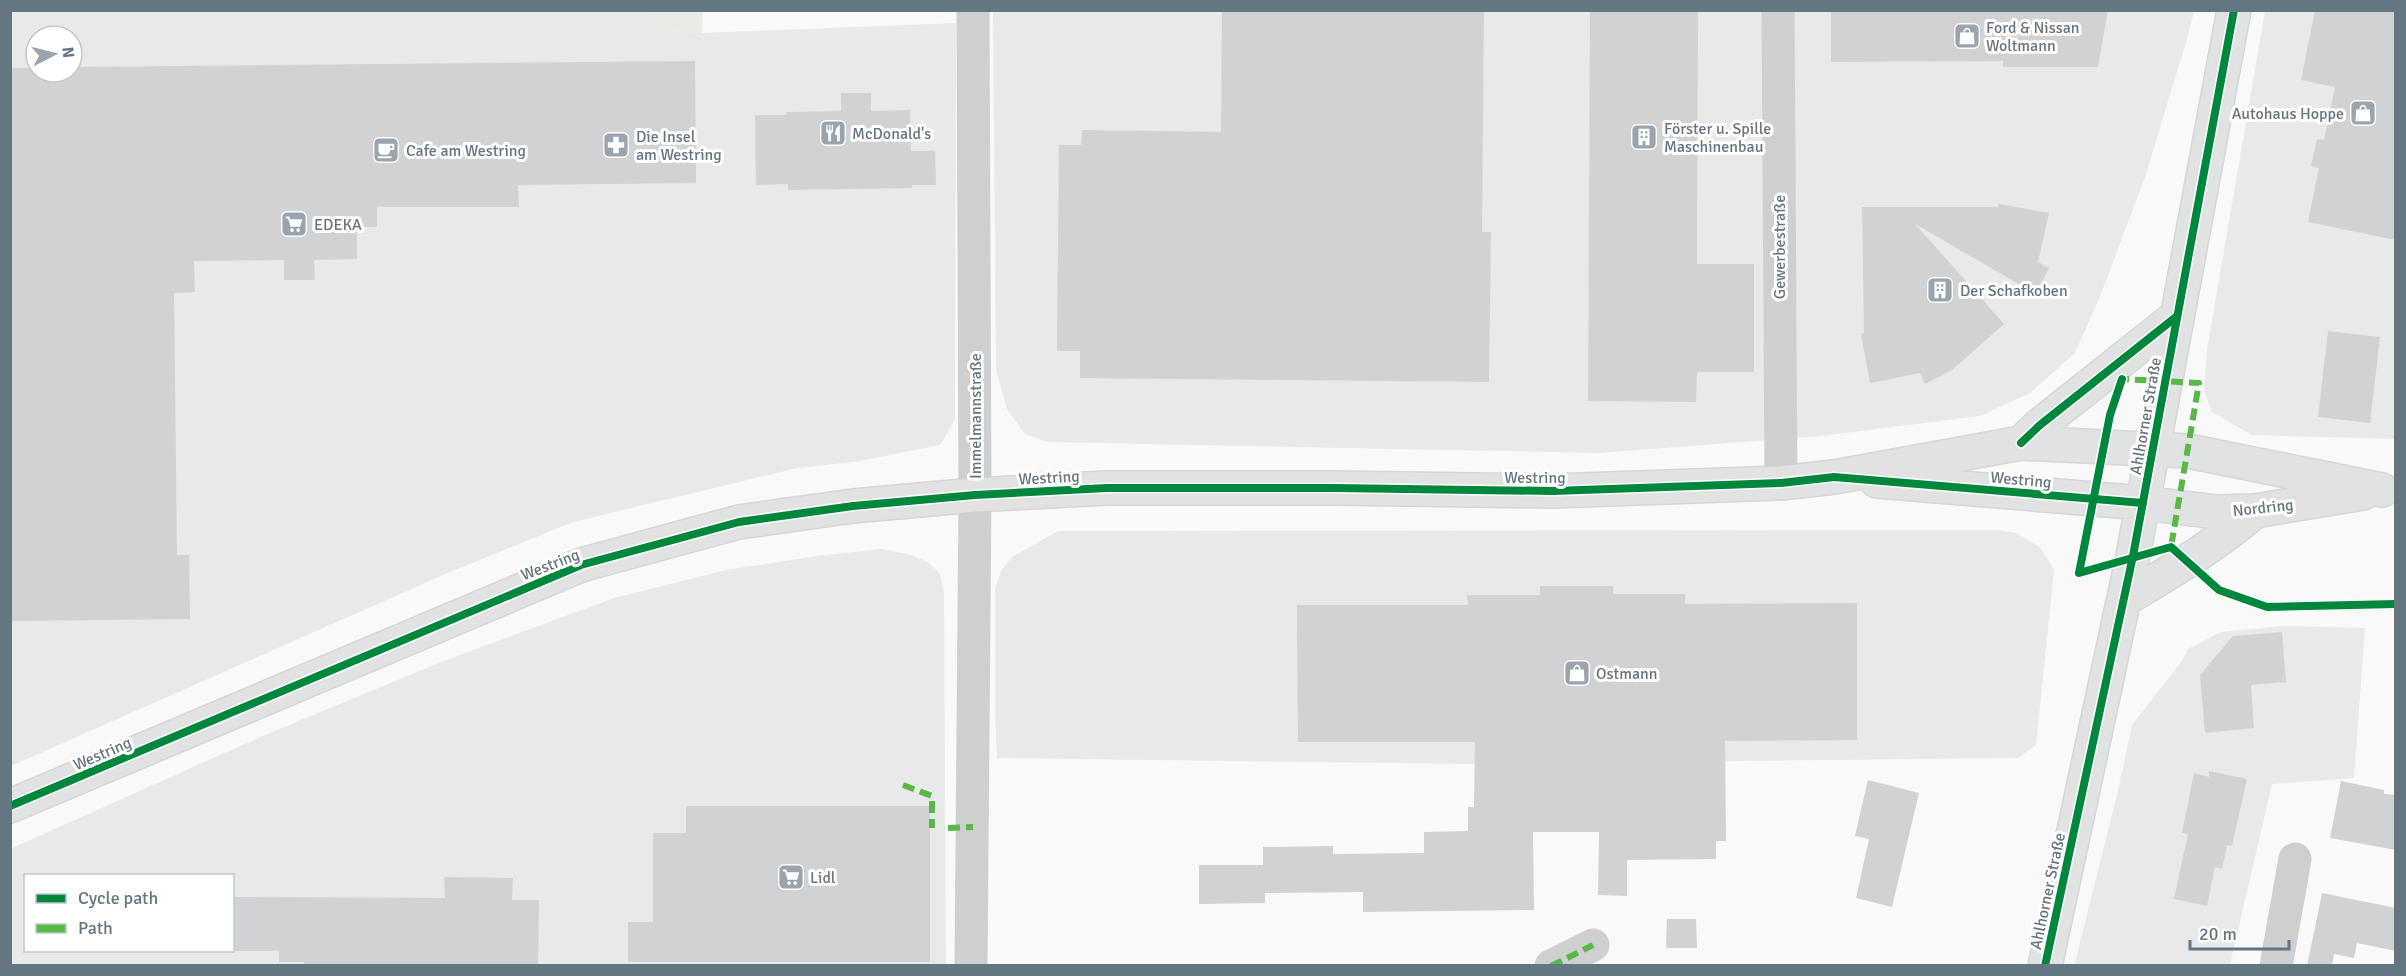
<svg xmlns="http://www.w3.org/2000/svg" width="2406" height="976" viewBox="0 0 2406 976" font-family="Signika,sans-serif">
<rect width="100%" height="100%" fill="#f9f9f9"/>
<g fill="#e8e9e9" fill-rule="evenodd">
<path d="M642,10V30L702,33L956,23L955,420L940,445L860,461L797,468L573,522L450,572L11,766V11ZM36,36H72V72H36Z"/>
<polygon points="993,11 2194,11 2187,39 2145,177 2099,299 2075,353 2030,393 1980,416 1821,436 1598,453 1047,442 1025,434 1007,409 996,370"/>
<polygon points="2265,11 2395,11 2395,439 2252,435 2212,412 2204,391 2207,350"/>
<polygon points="1999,530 2016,533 2041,548 2054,570 2036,745 2018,758 1466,764 997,758 995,714 995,589 1001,571 1012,557 1058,531"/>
<path d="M882,549L912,555L929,563L940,574L944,593L946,965H11L10,849L258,738L441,662L614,598L726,570L817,556ZM26,876H232V950H26Z"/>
<polygon points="2284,626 2365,628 2354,778 2272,784 2230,965 2074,966 2117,795 2132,725 2182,661 2188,649 2221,632"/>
</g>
<polygon fill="#e8ebe6" points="642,11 703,11 702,33 641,30"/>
<g fill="#d0d2d3">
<polygon points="1222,10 1484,10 1482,232 1491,232 1489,382 1080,378 1080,351 1057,351 1059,145 1081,145 1082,130 1221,132"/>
<polygon points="1590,10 1698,10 1697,264 1754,264 1754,372 1697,372 1696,402 1588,401"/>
<polygon points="1831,10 2108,10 2098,67 2003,67 2003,61 1831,62"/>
<polygon points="2315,10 2396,10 2396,240 2308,222 2319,168 2311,166 2317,139 2324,140 2335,87 2301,80"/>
<polygon points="695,61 696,183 518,185 519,207 377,207 377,227 357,227 357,259 314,260 315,280 284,280 284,260 194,261 195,292 174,293 177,555 189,555 190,619 10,621 10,68 36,68 36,72 72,72 72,67"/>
<polygon points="841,93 871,93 871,111 910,110 911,151 935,151 936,185 912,185 912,188 788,190 788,184 756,185 755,115 786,115 787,112 841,111"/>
<polygon points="1999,204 2049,213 2038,262 2049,268 2036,294 1915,224 2004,324 1952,370 1925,384 1920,373 1870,383 1861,334 1864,333 1862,207 1998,207"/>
<polygon points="2328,331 2380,337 2370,423 2318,417"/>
<polygon points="1540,586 1613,586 1613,594 1685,594 1685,604 1857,603 1857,740 1725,741 1726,841 1716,841 1716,859 1627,860 1627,896 1598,895 1599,832 1533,832 1534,910 1363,912 1363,892 1265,893 1265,903 1199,904 1199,865 1263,865 1263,847 1333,846 1333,854 1424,853 1424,832 1468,831 1468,807 1474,807 1475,742 1298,742 1297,605 1468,605 1467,595 1540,595"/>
<polygon points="2282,632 2286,682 2251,685 2254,728 2205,733 2200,675 2233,636"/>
<polygon points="2209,771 2247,779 2232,846 2227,845 2222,869 2215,867 2207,906 2174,899 2188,834 2182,833 2194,773 2209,777"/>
<polygon points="1868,780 1919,793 1892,907 1856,898 1869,839 1855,836"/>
<polygon points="2341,781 2384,790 2384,794 2396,795 2396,850 2330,838"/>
<polygon points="686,806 930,806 930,962 628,962 628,922 653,922 653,833 686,833"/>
<polygon points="444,877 513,878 512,900 539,900 538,966 304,966 304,962 279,962 279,951 232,951 232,897 445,898"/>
<polygon points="2322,893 2396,908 2396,951 2357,943 2354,958 2334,954 2332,966 2307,966"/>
<polygon points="1667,919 1696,919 1697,948 1666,948"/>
</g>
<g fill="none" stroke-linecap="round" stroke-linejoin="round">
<defs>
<g id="secondary">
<polyline points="2021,443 2040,425 2176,317"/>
<polyline points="1877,481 2143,503 2217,512 2255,511 2363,493"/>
<path d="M2125,599C2170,572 2215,546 2255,511"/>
<polyline points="10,806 581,565 739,522 853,506 975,495 1107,488 1335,488 1553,491 1781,483 1834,477 2021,443 2188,451 2382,490"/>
<polyline points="2045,966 2133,556 2234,10"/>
</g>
</defs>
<use href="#secondary" stroke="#d5d6d7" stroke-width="36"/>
<g stroke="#cecfd0" stroke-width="33">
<polyline points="1778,10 1781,483"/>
<polyline points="971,966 975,495 973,10"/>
<polyline points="1551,966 1593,945"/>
<polyline points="2276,966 2295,859"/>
</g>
<use href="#secondary" stroke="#e1e2e2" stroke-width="33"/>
<g stroke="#58b947" stroke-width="6" stroke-dasharray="12 6" stroke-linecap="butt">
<polyline points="2118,376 2122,379 2199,383 2171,547"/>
<polyline points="903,785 932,796 932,828"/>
<polyline points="948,828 973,827"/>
<polyline points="1551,966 1593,945"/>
</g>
<defs>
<g id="cycleway">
<polyline points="2122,379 2110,415 2079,573 2171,547 2219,590 2267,607 2396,604"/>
<polyline points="2021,443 2040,425 2176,317"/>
<polyline points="10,806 581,565 739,522 853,506 975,495 1107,488 1335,488 1553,491 1781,483 1834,477 2143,503"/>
<polyline points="2045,966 2133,556 2234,10"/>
</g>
</defs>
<use href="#cycleway" stroke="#fff" stroke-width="11"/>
<use href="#cycleway" stroke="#00873e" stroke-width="8"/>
</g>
<defs>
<symbol id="shop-square" viewBox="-11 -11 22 22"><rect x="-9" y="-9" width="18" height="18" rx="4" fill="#99a4ac" stroke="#fff"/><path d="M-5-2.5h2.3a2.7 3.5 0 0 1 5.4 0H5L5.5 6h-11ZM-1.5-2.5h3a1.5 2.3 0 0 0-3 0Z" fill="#fff"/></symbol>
<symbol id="restaurant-square" viewBox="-11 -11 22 22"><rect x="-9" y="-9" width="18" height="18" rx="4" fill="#99a4ac" stroke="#fff"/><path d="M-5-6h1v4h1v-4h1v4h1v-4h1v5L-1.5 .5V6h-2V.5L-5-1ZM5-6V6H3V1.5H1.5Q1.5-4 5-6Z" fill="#fff"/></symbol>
<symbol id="building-square" viewBox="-11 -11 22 22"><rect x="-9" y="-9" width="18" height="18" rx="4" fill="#99a4ac" stroke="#fff"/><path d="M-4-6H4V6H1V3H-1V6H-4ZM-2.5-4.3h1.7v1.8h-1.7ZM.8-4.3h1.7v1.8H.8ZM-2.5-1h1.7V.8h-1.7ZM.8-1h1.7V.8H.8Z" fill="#fff"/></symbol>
<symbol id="pharmacy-square" viewBox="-11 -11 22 22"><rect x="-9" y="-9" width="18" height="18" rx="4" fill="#99a4ac" stroke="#fff"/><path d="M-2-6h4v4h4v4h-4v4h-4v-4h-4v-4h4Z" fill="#fff"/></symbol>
<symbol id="cafe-square" viewBox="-11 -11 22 22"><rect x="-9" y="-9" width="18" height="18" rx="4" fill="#99a4ac" stroke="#fff"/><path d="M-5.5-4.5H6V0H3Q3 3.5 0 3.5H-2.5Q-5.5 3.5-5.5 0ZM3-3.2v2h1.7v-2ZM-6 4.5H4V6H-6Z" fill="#fff"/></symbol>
<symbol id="supermarket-square" viewBox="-11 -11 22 22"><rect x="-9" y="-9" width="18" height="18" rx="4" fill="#99a4ac" stroke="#fff"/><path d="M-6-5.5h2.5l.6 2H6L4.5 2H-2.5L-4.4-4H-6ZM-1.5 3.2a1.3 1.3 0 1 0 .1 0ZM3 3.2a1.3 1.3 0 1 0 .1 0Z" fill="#fff"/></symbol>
</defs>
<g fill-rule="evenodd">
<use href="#shop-square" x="1952" y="21" width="30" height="30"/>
<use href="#shop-square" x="2348" y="98" width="30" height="30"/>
<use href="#restaurant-square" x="818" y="118" width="30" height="30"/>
<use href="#building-square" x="1629" y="122" width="30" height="30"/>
<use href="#pharmacy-square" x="601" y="130" width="30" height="30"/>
<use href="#cafe-square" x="371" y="135" width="30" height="30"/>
<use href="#supermarket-square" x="279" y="209" width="30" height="30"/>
<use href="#building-square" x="1925" y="275" width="30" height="30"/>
<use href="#shop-square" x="1562" y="658" width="30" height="30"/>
<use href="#supermarket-square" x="776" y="862" width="30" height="30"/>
</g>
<g text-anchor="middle" stroke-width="6" stroke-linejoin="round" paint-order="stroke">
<g font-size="16" fill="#657683" stroke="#fff" text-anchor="start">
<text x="1986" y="33">Ford &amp; Nissan<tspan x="1986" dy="18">Woltmann</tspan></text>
<text x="2344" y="119" text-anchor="end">Autohaus Hoppe</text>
<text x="1664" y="134">Förster u. Spille<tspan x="1664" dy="18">Maschinenbau</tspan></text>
<text x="852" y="139">McDonald's</text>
<text x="636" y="142">Die Insel<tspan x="636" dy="18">am Westring</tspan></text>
<text x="406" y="156">Cafe am Westring</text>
<text x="314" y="230">EDEKA</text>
<text x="1960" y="296">Der Schafkoben</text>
<text x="1596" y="679">Ostmann</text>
<text x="810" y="883">Lidl</text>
</g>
<g font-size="16" fill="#657683" stroke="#fff">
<text transform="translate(1779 247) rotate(-90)" y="6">Gewerbestraße</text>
<text transform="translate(975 416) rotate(-90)" y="6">Immelmannstraße</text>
<text transform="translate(2145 416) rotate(-80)" y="6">Ahlhorner Straße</text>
<text transform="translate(1049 477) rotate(-3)" y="6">Westring</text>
<text x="1535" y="483">Westring</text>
<text transform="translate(2021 479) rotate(5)" y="6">Westring</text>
<text transform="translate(2263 507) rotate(-6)" y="6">Nordring</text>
<text transform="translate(550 564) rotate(-21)" y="6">Westring</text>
<text transform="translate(102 753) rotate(-23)" y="6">Westring</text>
<text transform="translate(2047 891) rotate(-78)" y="6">Ahlhorner Straße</text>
</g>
</g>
<rect width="2406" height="976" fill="none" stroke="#657683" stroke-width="24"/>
<rect x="24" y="874" width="210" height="78" fill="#ffffff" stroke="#c1c8cd" stroke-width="1.5"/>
<rect x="36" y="894" width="30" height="9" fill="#00873e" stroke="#c1c8cd" stroke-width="1.5"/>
<text x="78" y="904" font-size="18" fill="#657683">Cycle path</text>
<rect x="36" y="924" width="30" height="9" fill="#58b947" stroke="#c1c8cd" stroke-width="1.5"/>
<text x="78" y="934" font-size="18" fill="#657683">Path</text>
<g transform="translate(54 54) rotate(83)"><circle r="28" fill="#ffffff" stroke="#c1c8cd" stroke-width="1.5"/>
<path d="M0-4.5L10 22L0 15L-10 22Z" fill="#99a4ac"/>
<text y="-9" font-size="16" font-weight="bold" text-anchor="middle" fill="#657683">N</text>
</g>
<path d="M2190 940v9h99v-9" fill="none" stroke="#657683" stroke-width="3"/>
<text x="2199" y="940" font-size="18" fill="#657683" stroke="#ffffff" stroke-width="4.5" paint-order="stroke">20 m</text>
</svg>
